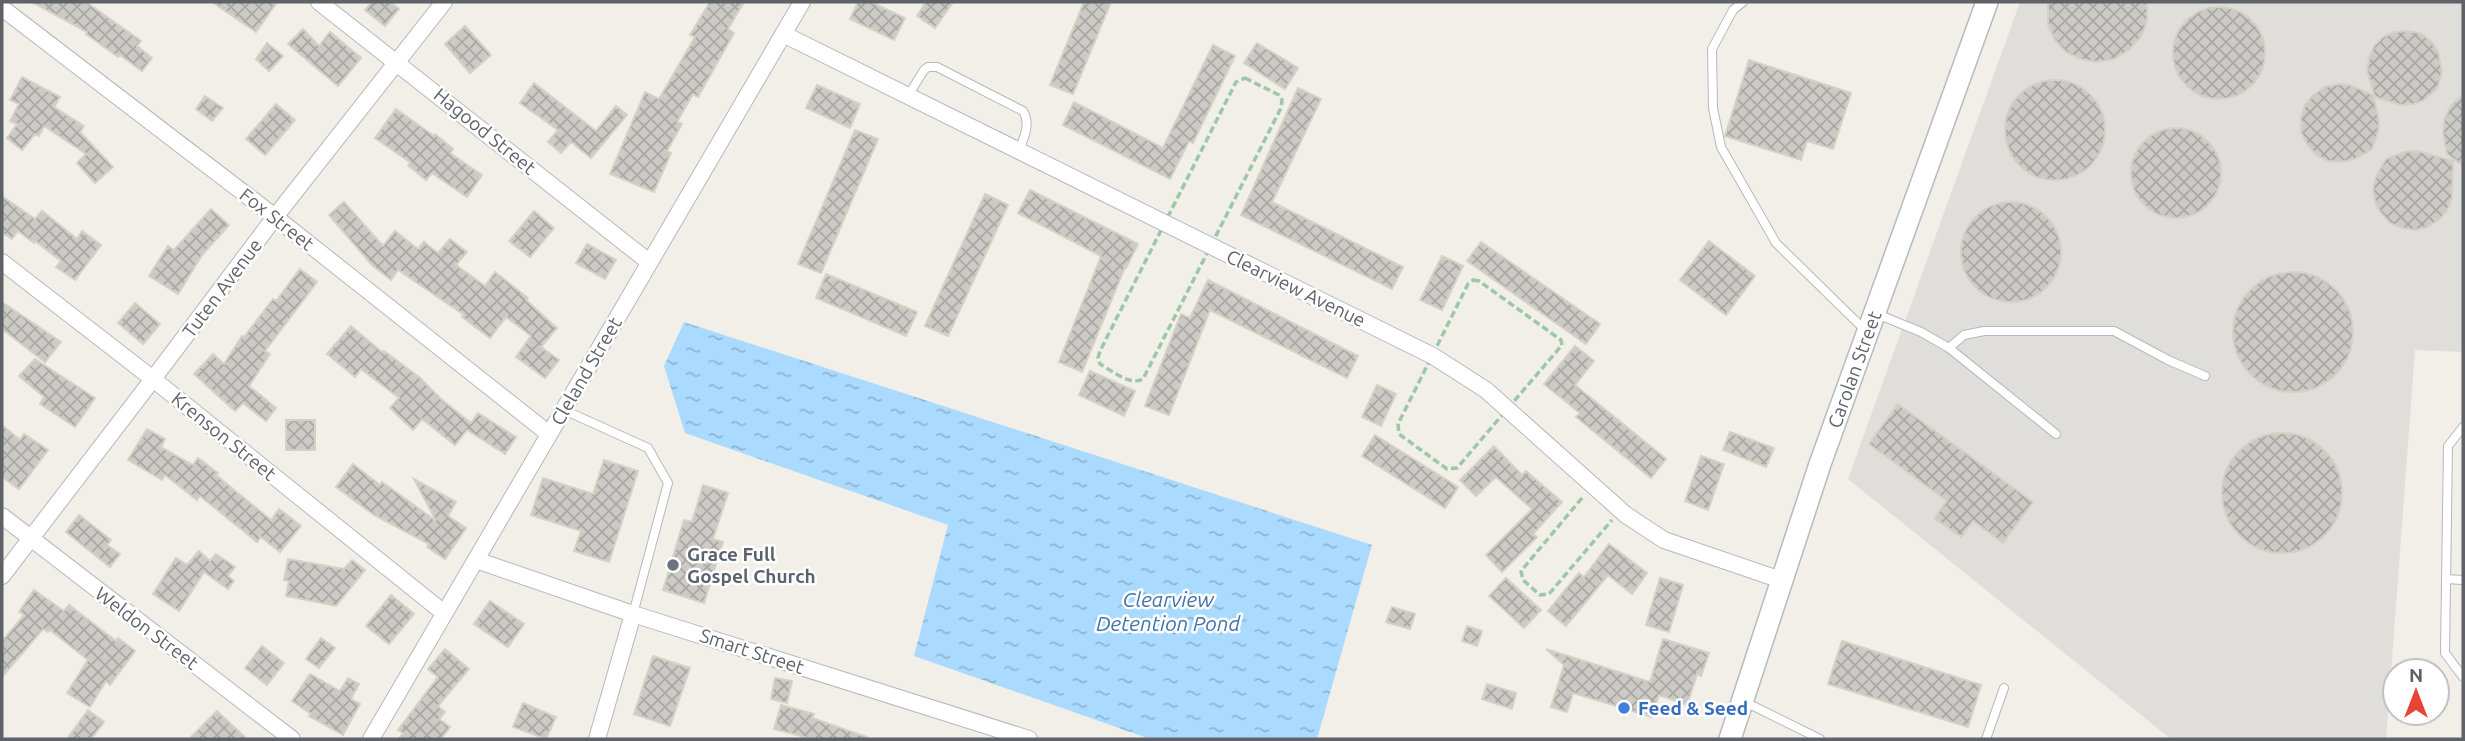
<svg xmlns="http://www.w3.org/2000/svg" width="2465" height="741" viewBox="0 0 2465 741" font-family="Ubuntu,sans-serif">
<defs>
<pattern id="water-ripples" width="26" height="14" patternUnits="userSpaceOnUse" patternTransform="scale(1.75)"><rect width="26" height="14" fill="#aadaff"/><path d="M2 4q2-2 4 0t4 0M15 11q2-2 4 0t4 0" fill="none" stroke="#8eb4d2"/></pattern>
<pattern id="building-cross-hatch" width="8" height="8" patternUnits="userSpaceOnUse" patternTransform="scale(1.75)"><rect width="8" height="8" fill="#cccac5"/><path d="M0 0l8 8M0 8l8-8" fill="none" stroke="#a9a8a4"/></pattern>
</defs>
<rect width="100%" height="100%" fill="#f1efe8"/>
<polygon fill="#e0deda" points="2020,2 2463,2 2463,352 2415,350 2386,739 2171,739 1848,479"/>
<polygon fill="url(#water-ripples)" points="684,322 1372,545 1317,739 1150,739 914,656 948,525 685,433 664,366"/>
<g fill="url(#building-cross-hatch)" stroke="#d6d1c6" stroke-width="2">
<polygon points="32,2 86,2 141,41 137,46 152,58 142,71 120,55 118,57 86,34 87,32"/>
<polygon points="212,2 277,2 256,32"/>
<polygon points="372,2 390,2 399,9 385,26 365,10"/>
<polygon points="710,2 744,2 728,29 734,33 698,97 693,94 677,122 682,124 667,151 671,153 654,192 610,174 645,92 659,99 695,37 690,35"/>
<polygon points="858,2 871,2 905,18 894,40 850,19"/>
<polygon points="926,2 953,2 935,28 917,16"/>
<polygon points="1084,2 1111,2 1073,94 1050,85"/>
<polygon points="2048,2 2147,2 2147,21 2141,37 2129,50 2114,59 2096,62 2080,59 2066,52 2055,40 2048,25"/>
<circle cx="2219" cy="53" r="46"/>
<polygon points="465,26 491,55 470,73 445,44"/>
<polygon points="303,29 319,46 330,32 361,58 338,86 288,44"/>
<polygon points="2407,31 2420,33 2430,40 2438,51 2442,72 2437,89 2424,100 2414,104 2401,105 2375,97 2367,71 2369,58 2374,46 2383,37 2394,32"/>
<polygon points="267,43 283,56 269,71 256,59"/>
<polygon points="1257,43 1298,68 1285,89 1244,63"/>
<polygon points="1213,45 1235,56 1193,143 1189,141 1170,179 1063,125 1074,102 1163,148"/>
<polygon points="1749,60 1851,93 1833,149 1807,141 1801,160 1725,136"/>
<polygon points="22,77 60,97 54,107 84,126 80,132 113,167 95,183 77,163 86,154 44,126 39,136 35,134 22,150 7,138 17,124 10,121 19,104 10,100"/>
<circle cx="2055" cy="130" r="50"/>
<polygon points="534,83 596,131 616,106 627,115 591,158 571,142 561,153 548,142 558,130 520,103"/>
<polygon points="2338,84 2350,85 2373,95 2379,120 2378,132 2372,149 2355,159 2342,162 2328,161 2316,155 2307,144 2301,132 2301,118 2305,105 2313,95 2325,87"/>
<polygon points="817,85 860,104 850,128 806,108"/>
<polygon points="1298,88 1321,99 1272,202 1403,267 1392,289 1241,215"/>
<polygon points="2463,94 2463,166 2447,154 2443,133 2444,120 2450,107"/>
<polygon points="205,96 223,108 212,121 196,109"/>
<polygon points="276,104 295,120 265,155 246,139"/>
<polygon points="396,109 434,136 435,134 453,149 450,153 482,175 467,197 432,173 426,180 408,165 411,163 375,138"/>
<circle cx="2176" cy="173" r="45"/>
<polygon points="855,130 878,139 821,273 798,264"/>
<polygon points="2418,151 2453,161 2452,198 2447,211 2439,220 2427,227 2415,230 2402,228 2390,223 2381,213 2375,202 2373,189 2376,176 2386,159 2404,152"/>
<polygon points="1030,190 1138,244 1126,268 1125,267 1082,372 1059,362 1101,256 1018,213"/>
<polygon points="985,194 1008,205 948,336 925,326"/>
<polygon points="2,196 35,219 42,211 77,239 82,231 101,245 75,280 56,267 61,261 35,241 34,243 18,231 12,239 2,233"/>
<circle cx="2011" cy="252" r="50"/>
<polygon points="344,202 383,246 395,231 418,249 424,242 438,253 450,239 467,252 456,265 485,286 495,272 528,298 526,300 557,328 541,347 559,360 545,378 516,357 531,336 506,317 490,338 462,317 464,315 398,270 391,280 372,265 329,215"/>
<polygon points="211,209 229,225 202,255 178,294 149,276 168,246 174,250"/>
<polygon points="534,211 554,228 530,257 509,241"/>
<polygon points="1709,241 1755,276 1726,315 1680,280"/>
<polygon points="1481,242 1600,324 1586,344 1467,261"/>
<polygon points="587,244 616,260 605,279 576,263"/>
<polygon points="1442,256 1463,266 1442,310 1420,300"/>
<polygon points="300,269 317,282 265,351 270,354 249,386 276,408 266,421 243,403 235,411 194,374 213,354 224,364 242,336 244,337 273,299 276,301"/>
<circle cx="2293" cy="332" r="60"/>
<polygon points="826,274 917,312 906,336 816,298"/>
<polygon points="1208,280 1358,356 1347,378 1210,310 1169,415 1145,406 1181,314 1190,318"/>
<polygon points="2,302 61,342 45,362 2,329"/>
<polygon points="135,303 160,324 143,344 118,323"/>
<polygon points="351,326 383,353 384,351 419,377 441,399 471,423 478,413 516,437 505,454 467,430 455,445 422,419 413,430 390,408 399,398 361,369 355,377 327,354"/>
<polygon points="1575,346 1594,361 1575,385 1666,459 1651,478 1576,417 1580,413 1544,384"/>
<polygon points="35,359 95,398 75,427 40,404 44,397 19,376"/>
<polygon points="1090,371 1135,391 1124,416 1079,395"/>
<polygon points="1377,385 1396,394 1381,426 1362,417"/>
<polygon points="1898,404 2033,502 2003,543 1973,521 1961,537 1934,518 1947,501 1869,444"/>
<rect x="286" y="420" width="29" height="30"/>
<polygon points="2,425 20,440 24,434 48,450 19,489 2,477"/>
<polygon points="147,429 165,439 161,447 193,465 198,458 218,473 216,475 271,520 279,509 301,526 280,552 261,537 257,542 200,496 197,500 165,475 162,480 128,460"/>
<polygon points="1730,432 1774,448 1766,467 1723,450"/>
<circle cx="2282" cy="493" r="60"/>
<polygon points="1375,435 1458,487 1445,508 1362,456"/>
<polygon points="1494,446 1522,475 1526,471 1562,502 1533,534 1537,537 1502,572 1486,555 1532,509 1496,477 1476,496 1460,480"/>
<polygon points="1701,456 1724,464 1708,510 1685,501"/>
<polygon points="604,460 638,471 609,562 574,551 581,531 531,515 543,478 593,494"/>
<polygon points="353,464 380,485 382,482 436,521 414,479 456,502 448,516 466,528 445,559 427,547 429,544 374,515 336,487"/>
<polygon points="703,485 728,493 713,539 723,542 704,603 663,590 684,520 692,522"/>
<polygon points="79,515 111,540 107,545 120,554 110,567 66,532"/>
<polygon points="1609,544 1647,573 1632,594 1608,575 1566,626 1548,611 1579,573 1584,577"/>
<polygon points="199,551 210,561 216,554 235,567 228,576 234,581 228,589 204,572 179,611 153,594 176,558 187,565"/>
<polygon points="288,559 344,569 352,560 365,570 336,606 286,596 289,581 284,580"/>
<polygon points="1506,578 1541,610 1524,628 1489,596"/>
<polygon points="1660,578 1683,585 1669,632 1646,625"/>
<polygon points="34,590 64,611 69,605 116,641 118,638 135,651 110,685 106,681 90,707 67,693 88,660 50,630 48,632 43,629 2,677 2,641 24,615 19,612"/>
<polygon points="391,595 414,614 389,644 366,626"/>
<polygon points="490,601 524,624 508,647 474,624"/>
<polygon points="1392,607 1415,614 1410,629 1386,622"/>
<polygon points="1467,626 1482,631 1477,646 1462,641"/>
<polygon points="321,638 335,648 319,668 306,659"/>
<polygon points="1663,639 1709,653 1701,676 1697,674 1687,705 1659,695 1652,717 1573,693 1567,712 1551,707 1564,665 1546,649 1650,682"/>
<polygon points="1842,641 1981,685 1968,727 1828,684"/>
<polygon points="262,646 284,663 267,685 245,668"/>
<polygon points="445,649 469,669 438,706 445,712 439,719 450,727 441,739 399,739 403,733 398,730 438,677 428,669"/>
<polygon points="653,656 690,668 670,726 634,714"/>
<polygon points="310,674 340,691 348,678 359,684 351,699 360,704 343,735 309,716 311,714 292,701"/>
<polygon points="775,678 792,681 787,703 771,699"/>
<polygon points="1487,684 1516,693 1512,709 1482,699"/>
<polygon points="523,703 556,717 546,739 513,727"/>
<polygon points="781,705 814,714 812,718 867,737 867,739 812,739 774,729"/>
<polygon points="88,710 104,722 91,739 67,739"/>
<polygon points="217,711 247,739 189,739"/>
</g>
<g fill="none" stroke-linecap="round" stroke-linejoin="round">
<defs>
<g id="lane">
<polyline points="1743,2 1733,10 1712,49 1713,108 1721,147 1776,243 1866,331"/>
<path d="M908,96L924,70L928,67H937L1023,111C1031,124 1024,137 1019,151"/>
<polyline points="1877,314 1921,332 1949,348 2056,434"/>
<polyline points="1949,348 1964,335 1984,331 2114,331 2168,360 2205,376"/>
<polyline points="564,410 648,448 668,483 633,614"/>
<polyline points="2463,427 2448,446 2445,653 2463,677"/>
<polyline points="2446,579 2463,580"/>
<polyline points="1745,702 1820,739"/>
<polyline points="1986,739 2004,688"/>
</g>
<g id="street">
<polyline points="319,2 649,262"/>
<polyline points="2,8 275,217 549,434"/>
<polyline points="783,34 1433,356 1486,390 1626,515 1664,540 1781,580"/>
<polyline points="2,262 153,379 444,613"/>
<polyline points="2,516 292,739"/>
<polyline points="476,560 633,614 1029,739"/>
<polyline points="2,576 153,379 275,217 444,2"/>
<polyline points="371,739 802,2"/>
<polyline points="597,739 633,614"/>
</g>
<g id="secondary">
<path id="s1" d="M1730,739L1820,464L1987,2"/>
</g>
</defs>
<use href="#lane" stroke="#b5b8bc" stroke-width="10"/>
<use href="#street" stroke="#b5b8bc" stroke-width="18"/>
<use href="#secondary" stroke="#b6babf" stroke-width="24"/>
<g stroke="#9cc7a9" stroke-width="3.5" stroke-dasharray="7 3.5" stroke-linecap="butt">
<path d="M1245,78L1279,95L1282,100L1281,108L1143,379C1130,386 1112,371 1100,364L1098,358L1100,351L1236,82Z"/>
<polygon points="1473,280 1479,281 1561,340 1562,345 1457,468 1447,469 1399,434 1398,424 1468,284"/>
<polyline points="1582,498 1521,571 1523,580 1540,595 1549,594 1612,520"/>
</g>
<use href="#lane" stroke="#fff" stroke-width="8"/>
<use href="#street" stroke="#fff" stroke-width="16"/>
<use href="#secondary" stroke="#fff" stroke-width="21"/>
</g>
<circle fill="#6b7280" stroke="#fff" stroke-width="2.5" cx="673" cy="565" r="7"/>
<circle fill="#3f7fe0" stroke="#fff" stroke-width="2.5" cx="1624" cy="708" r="7"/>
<g text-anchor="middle" stroke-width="5" stroke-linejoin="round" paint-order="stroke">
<g font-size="19" fill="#5f6368" stroke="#fff">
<text transform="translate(485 131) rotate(39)" y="7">Hagood Street</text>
<text transform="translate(277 219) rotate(38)" y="7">Fox Street</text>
<text transform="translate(222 288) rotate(-53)" y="7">Tuten Avenue</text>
<text transform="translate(1296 288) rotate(26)" y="7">Clearview Avenue</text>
<text dy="7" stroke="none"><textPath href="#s1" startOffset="390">Carolan Street</textPath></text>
<text transform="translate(586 371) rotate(-60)" y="7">Cleland Street</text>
<text transform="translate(224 436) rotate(39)" y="7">Krenson Street</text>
<text transform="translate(147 628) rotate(37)" y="7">Weldon Street</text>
<text transform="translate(752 651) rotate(18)" y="7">Smart Street</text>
</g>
<g font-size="19" font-weight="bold" fill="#5b616d" stroke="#fff" text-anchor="start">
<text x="687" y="561">Grace Full<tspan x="687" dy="22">Gospel Church</tspan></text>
</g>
<g font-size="19" font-weight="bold" fill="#366cbe" stroke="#fff" text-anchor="start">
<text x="1638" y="715">Feed &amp; Seed</text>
</g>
<g font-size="21" font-style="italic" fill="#4174aa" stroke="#fff">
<text x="1168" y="607">Clearview<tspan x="1168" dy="24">Detention Pond</tspan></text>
</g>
</g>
<rect width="2465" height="741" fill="none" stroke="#5f6368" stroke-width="7"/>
<g transform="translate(2416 692)"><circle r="33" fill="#ffffff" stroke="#bfc1c3" stroke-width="2"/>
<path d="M0-5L12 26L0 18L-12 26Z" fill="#ea4335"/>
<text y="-10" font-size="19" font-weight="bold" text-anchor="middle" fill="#5f6368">N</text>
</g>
</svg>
